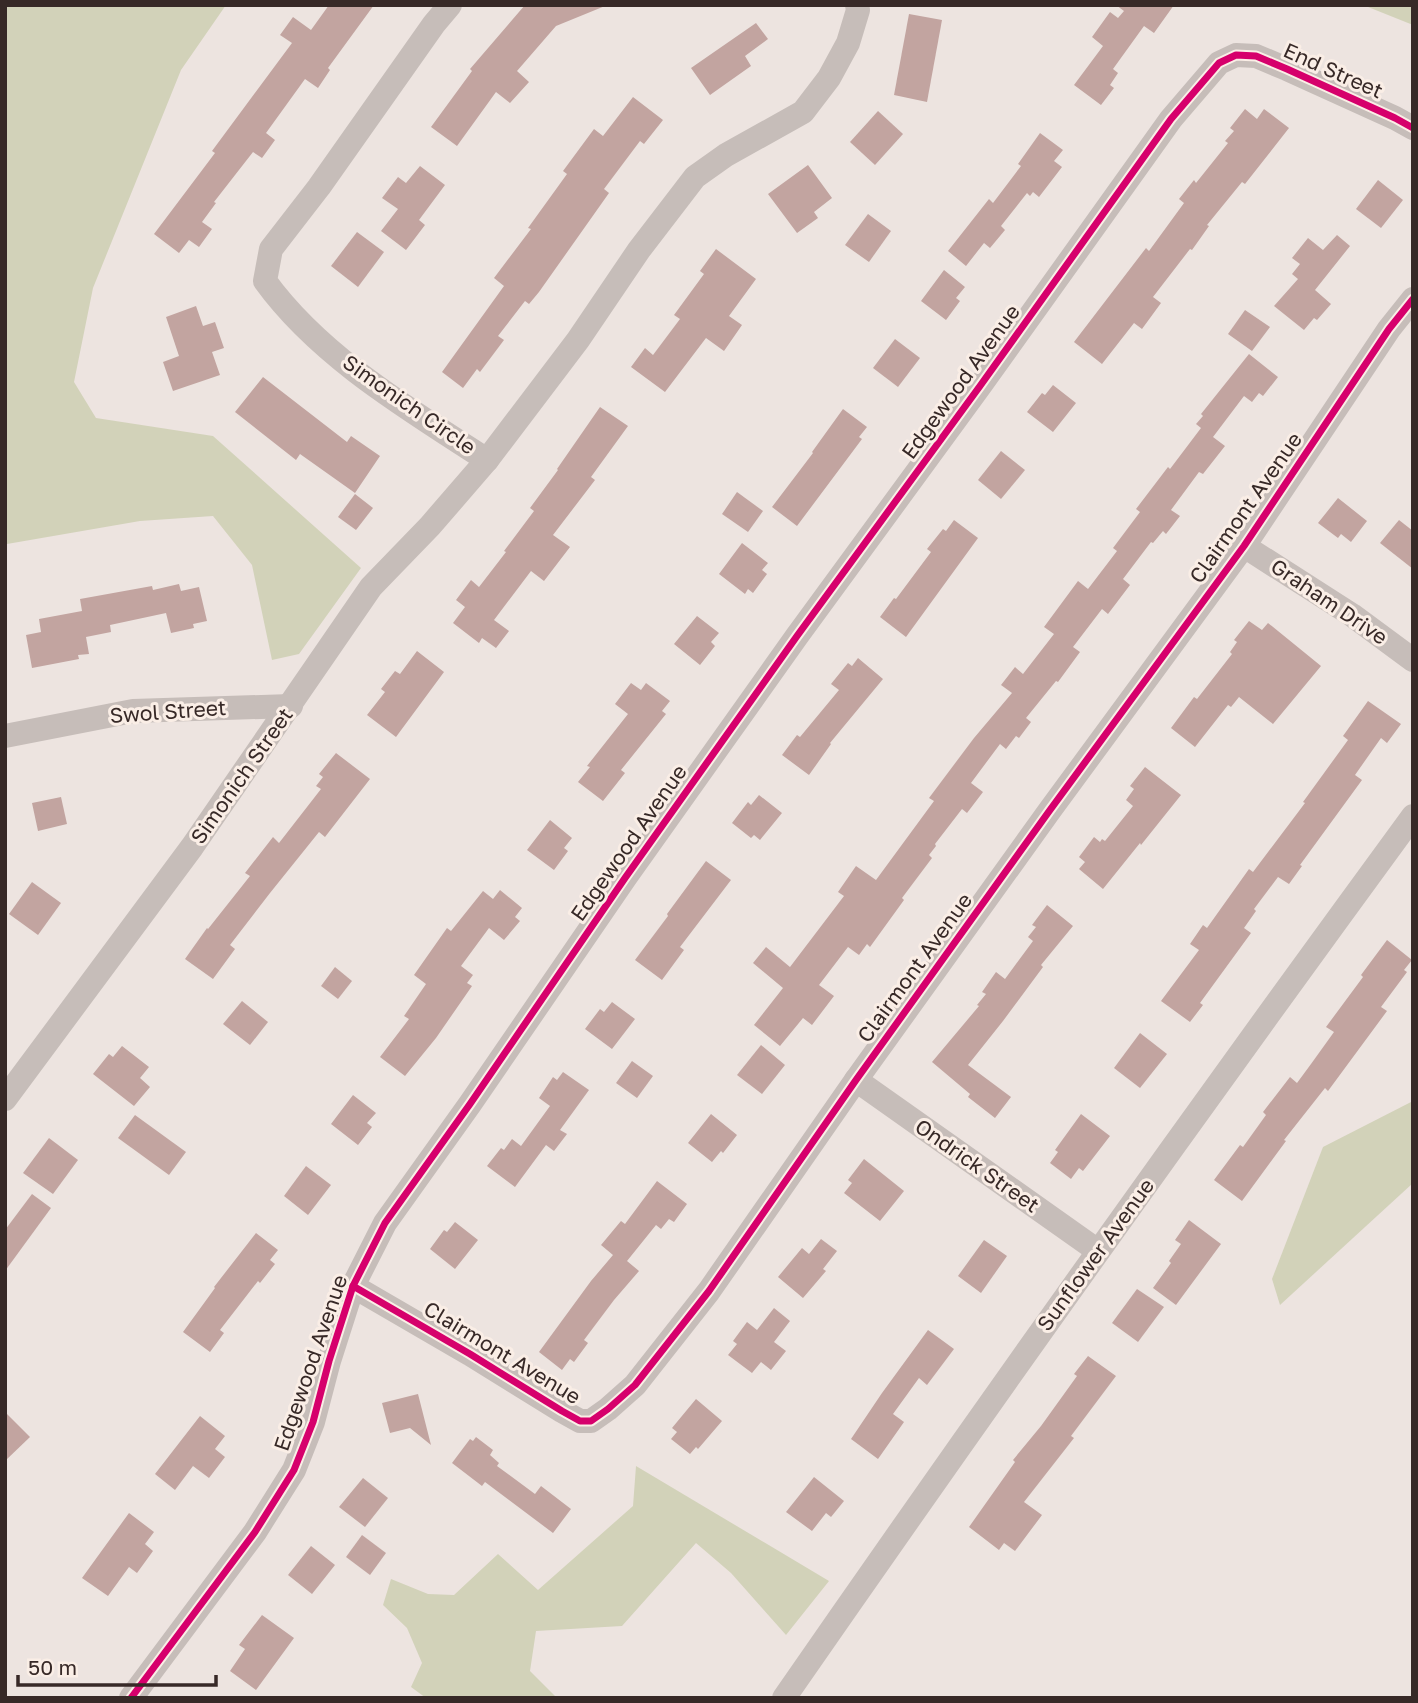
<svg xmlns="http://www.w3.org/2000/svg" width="1418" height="1703" viewBox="0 0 1418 1703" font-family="'Golos Text',sans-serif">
<rect width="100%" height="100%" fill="#ede4e0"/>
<g fill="#d2d2b9">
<polygon points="5,5 226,5 181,70 93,288 74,382 96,418 213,436 361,568 299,654 272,660 252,565 213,516 140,521 7,544 5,548"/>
<polygon points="1363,5 1413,5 1413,25"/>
<polygon points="1413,1101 1413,1183 1280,1305 1272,1279 1323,1147"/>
<polygon points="636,1466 829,1581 786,1635 731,1573 696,1543 622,1626 536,1631 530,1671 557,1698 426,1698 411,1687 422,1663 407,1628 383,1605 391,1579 428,1594 454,1595 498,1554 538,1590 633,1506"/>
</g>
<g fill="#c2a4a0">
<polygon points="329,5 374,5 328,68 330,70 318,88 305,79 266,133 275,140 262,158 253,152 214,202 216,203 202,222 212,229 199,247 189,240 179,253 154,234 215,153 212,151 292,43 280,35 293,17 311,30"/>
<polygon points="525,5 605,6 556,26 517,71 529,82 510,103 496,92 457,146 431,127 472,71 470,69"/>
<polygon points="1116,5 1174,5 1154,33 1144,26 1113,69 1118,73 1110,85 1114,88 1101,105 1074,85 1103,46 1092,37 1110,12 1118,18 1124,11"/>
<polygon points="909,14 942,20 927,102 894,95"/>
<polygon points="756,23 768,39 745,56 751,66 710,95 691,68"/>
<polygon points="633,97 663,120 644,144 640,141 604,189 609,193 539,292 529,304 525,301 498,336 504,340 480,372 477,369 463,388 442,372 504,286 494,278 531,229 528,228 567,174 563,171 594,129 603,136"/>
<polygon points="1245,109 1257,119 1264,109 1289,128 1245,184 1242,182 1207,225 1209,226 1192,250 1190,249 1153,297 1161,303 1142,329 1134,323 1102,364 1074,342 1146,248 1149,251 1184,203 1179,199 1194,180 1196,183 1228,143 1225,141 1234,131 1230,128"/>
<polygon points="878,111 903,134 875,165 850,142"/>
<polygon points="1040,133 1063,150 1054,161 1062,167 1039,197 1033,192 1030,196 1027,193 1001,226 1005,230 990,248 984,243 966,266 948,251 989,199 993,203 1021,166 1018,164"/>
<polygon points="808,165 832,198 814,212 818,218 797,233 768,194"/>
<polygon points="420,166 445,185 419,220 425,225 406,250 381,231 398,209 382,198 398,177 406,183"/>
<polygon points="1378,180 1403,200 1381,228 1356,209"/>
<polygon points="868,214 891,231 869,262 845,245"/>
<polygon points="357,232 384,252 358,287 331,266"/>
<polygon points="1337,235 1350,246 1315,290 1331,304 1317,320 1314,318 1304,330 1274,306 1298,279 1292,274 1300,264 1292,258 1308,238 1323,250"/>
<polygon points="716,249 756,279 729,316 742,325 724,351 706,338 665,392 631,367 645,348 653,355 680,319 674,315 704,274 700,271"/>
<polygon points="944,270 965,287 956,298 960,301 946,320 921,301"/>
<polygon points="196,306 203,326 215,322 224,348 212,352 220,375 173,391 163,362 179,356 166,317"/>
<polygon points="1245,310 1270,327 1252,351 1228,334"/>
<polygon points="895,339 920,358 898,387 873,368"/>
<polygon points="1249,354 1278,377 1263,396 1259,393 1252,402 1244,396 1213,437 1225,446 1203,474 1199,472 1171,510 1180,516 1166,534 1163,531 1153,543 1151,542 1123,579 1130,585 1108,614 1102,609 1073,647 1080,652 1058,682 1056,681 1026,718 1031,722 1019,738 1016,736 1006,749 1000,744 971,783 983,792 967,813 962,809 935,844 936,846 929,855 932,858 902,898 904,900 870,947 867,944 859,955 848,947 819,985 834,996 812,1025 803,1018 780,1046 754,1025 783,988 753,963 766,947 790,967 844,896 838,892 856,866 876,880 934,801 929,798 974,738 1012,693 1001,685 1015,667 1023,674 1054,634 1044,627 1078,581 1088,589 1117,551 1113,548 1140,512 1136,509 1168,467 1170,469 1201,428 1196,424 1203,416 1201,414"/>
<polygon points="263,377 347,442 351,436 380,456 355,493 300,454 296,460 235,412"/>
<polygon points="1053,385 1076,403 1053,432 1027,412 1042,393 1045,395"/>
<polygon points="600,407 628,426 591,477 595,480 553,535 570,547 544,581 531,571 494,620 509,631 496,648 482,638 479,643 453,623 465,607 456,600 471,580 479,587 506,552 504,551 534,511 530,508 558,470 557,469"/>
<polygon points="843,409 867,427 859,437 862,439 797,526 772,507 813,453 812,452"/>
<polygon points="1001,451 1025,470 1001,499 978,480"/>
<polygon points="737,492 763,511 748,532 722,514"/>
<polygon points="355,494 373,508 356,530 338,517"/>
<polygon points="1338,498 1367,521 1351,542 1341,534 1338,538 1318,523"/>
<polygon points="954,520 978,538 906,637 880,617 894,598 896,599 931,552 927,549 943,529 946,531"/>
<polygon points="1399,520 1413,531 1413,569 1380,543"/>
<polygon points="742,543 768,563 762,570 767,574 753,593 748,589 745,594 719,574"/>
<polygon points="179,584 181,591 199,587 207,621 193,624 194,628 171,633 166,613 110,625 111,632 86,637 89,654 78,655 79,659 32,668 26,635 41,632 39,619 82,611 80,599 152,586 153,590"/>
<polygon points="697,616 719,633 711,642 715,646 700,665 674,644"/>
<polygon points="1249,621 1262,630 1268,623 1321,666 1273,724 1239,697 1231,707 1228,705 1195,747 1171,728 1194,697 1197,699 1232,654 1230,652 1237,642 1234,640"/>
<polygon points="417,651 444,672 396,737 367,715 385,692 381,689 395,671 400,674"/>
<polygon points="858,658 883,679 830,743 831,744 809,775 782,755 797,735 800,737 839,690 831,684 848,663 852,666"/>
<polygon points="631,683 641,690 646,683 670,701 662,711 666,714 621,770 625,773 603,801 578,782 590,767 587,766 628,714 615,704"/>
<polygon points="1368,701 1401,724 1387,743 1381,738 1355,775 1362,780 1300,865 1302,866 1289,884 1278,877 1254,909 1256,911 1244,928 1251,933 1200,1003 1203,1005 1190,1022 1161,1001 1199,950 1190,944 1203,925 1207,928 1249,869 1253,872 1305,803 1303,802 1348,740 1343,736"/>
<polygon points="336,753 370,779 325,837 319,832 270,893 230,945 235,949 213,979 185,959 207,928 208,929 250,876 245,873 273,837 279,843 321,789 316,786 323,777 319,774"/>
<polygon points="1145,767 1181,795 1141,845 1140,843 1103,889 1079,869 1085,862 1079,857 1094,837 1100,842 1102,839 1105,841 1133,806 1126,800 1134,789 1130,786"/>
<polygon points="759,795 782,813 760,840 754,835 751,838 732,823 748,802 751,805"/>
<polygon points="61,797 67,824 38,831 32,803"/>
<polygon points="550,820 572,838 564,848 568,851 554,870 527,850"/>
<polygon points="706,861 731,880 680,947 684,950 662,980 635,960 668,916 667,914"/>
<polygon points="32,882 61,903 38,935 9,914"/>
<polygon points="500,890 522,908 515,917 520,921 504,940 489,928 461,966 473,975 467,983 472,986 436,1038 405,1076 380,1057 409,1019 404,1016 426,984 414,975 447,928 451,931 483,891 493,899"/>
<polygon points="1047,905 1073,926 1041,965 1043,967 1003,1021 968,1065 1011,1097 995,1118 968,1097 970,1094 932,1062 979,1006 977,1005 986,994 982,992 996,972 1005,979 1033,941 1028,937 1036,927 1032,925"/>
<polygon points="1387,940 1412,960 1404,970 1407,972 1381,1007 1387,1011 1328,1091 1325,1088 1284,1140 1286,1141 1242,1201 1214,1180 1240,1145 1243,1147 1266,1115 1263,1112 1290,1077 1297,1083 1311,1064 1334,1032 1326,1027 1363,977 1361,975"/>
<polygon points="335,967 352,981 338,999 321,986"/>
<polygon points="242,1001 268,1022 250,1045 223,1024"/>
<polygon points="612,1002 635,1019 612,1049 585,1029 600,1009 604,1012"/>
<polygon points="1140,1033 1167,1054 1140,1088 1114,1068"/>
<polygon points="761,1045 785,1065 762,1094 737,1075"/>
<polygon points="122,1046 149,1067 140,1078 150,1087 134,1106 93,1074 109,1054 113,1057"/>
<polygon points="632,1061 653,1076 637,1098 616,1083"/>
<polygon points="563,1072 589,1090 560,1130 567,1134 554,1151 546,1145 515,1187 487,1166 501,1148 504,1150 512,1139 521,1146 550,1106 539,1098 553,1077 557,1080"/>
<polygon points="353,1095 376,1113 367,1123 372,1127 358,1145 331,1124"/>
<polygon points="711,1114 737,1135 723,1153 721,1151 712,1162 688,1143"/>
<polygon points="1081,1114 1110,1136 1083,1171 1079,1168 1071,1179 1050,1163 1058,1152 1055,1150"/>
<polygon points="135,1115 186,1152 169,1175 118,1138"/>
<polygon points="49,1138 78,1160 53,1194 23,1173"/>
<polygon points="864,1159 904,1191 880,1221 844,1193 852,1183 848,1180"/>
<polygon points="306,1166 331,1185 308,1215 284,1196"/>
<polygon points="657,1181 687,1204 674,1222 669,1219 661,1229 656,1225 627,1261 639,1271 614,1300 584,1340 588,1343 574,1362 570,1359 562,1370 539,1352 591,1281 613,1255 601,1245 621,1221 625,1224"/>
<polygon points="32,1194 51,1208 5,1271 5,1230"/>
<polygon points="1189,1220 1221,1244 1176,1305 1153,1288 1171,1263 1169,1261 1181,1244 1175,1240"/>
<polygon points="455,1222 478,1240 455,1269 430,1249 444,1230 447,1232"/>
<polygon points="256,1233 278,1250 270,1260 275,1264 260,1283 258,1281 220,1330 224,1333 210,1352 183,1332 215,1288 214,1287"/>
<polygon points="821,1239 837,1251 823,1269 826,1271 803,1298 778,1277 802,1248 809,1254"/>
<polygon points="984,1240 1007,1256 981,1293 958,1276"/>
<polygon points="1137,1289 1164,1307 1138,1342 1112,1323"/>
<polygon points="774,1308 790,1321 774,1342 786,1351 771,1370 761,1362 752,1373 728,1355 737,1344 733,1341 747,1322 757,1330"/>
<polygon points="928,1330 954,1349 927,1385 919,1378 893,1414 904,1422 878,1459 851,1439 882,1393"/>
<polygon points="1088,1356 1116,1376 1071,1436 1074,1438 1024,1502 1042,1515 1015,1551 1004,1543 999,1550 969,1527 1015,1462 1013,1460 1041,1426 1077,1376 1074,1374"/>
<polygon points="418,1394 431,1445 410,1428 390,1433 382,1403"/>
<polygon points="696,1399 722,1421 698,1449 696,1447 690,1454 671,1439 677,1432 672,1428"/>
<polygon points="5,1412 30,1437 5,1461"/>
<polygon points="200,1416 225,1436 215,1449 225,1457 209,1478 193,1466 175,1490 155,1474"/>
<polygon points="476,1437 493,1450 490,1455 499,1463 497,1466 535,1494 541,1486 571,1509 553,1533 485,1482 482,1486 452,1463 470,1439 473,1441"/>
<polygon points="814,1477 844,1501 831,1517 826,1513 812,1531 786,1512"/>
<polygon points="363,1478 388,1498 365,1527 339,1507"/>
<polygon points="129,1513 154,1532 145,1544 153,1551 137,1573 129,1567 108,1596 82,1578"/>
<polygon points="362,1535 386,1553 370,1575 346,1557"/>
<polygon points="311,1546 335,1565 312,1594 288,1575"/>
<polygon points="262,1615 294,1638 256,1690 230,1671 245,1649 239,1645"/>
</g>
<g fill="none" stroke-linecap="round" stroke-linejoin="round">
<g stroke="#c6bdb9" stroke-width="24">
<path d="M450,5L434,24L319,187L271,249L265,281C320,357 410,410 487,460"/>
<polyline points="1244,546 1352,615 1413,660"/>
<polyline points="5,736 133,711 291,706"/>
<polyline points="856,1080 1098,1251"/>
<polyline points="5,1099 192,847 371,587 430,526 487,460 578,340 639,250 695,177 726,155 803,112 829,78 848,43 858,10 857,5"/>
<polyline points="353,1286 470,1354 562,1411 580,1421 591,1421 608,1409 635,1385 709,1291 856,1080 1050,810 1244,546 1389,329 1413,299"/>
<polyline points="131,1698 255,1532 294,1470 313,1422 329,1361 353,1286 385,1223 470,1104 625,878 797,636 980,386 1171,119 1219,63 1236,55 1256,56 1287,69 1395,118 1413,128"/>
<path d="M784,1698C990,1401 1200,1107 1413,816"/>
</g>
<defs>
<g id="cycleway">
<polyline points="353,1286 470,1354 562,1411 580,1421 591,1421 608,1409 635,1385 709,1291 856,1080 1050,810 1244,546 1389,329 1413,299"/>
<polyline points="131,1698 255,1532 294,1470 313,1422 329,1361 353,1286 385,1223 470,1104 625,878 797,636 980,386 1171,119 1219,63 1236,55 1256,56 1287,69 1395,118 1413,128"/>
</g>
</defs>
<use href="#cycleway" stroke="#faeee6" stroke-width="11"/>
<use href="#cycleway" stroke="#d6006c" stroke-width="7"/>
</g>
<g text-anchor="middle" stroke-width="6" stroke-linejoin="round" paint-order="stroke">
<g font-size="21" fill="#372927" stroke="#faeee6">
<text transform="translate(1333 71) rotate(24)" y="7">End Street</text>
<text transform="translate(961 382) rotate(-54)" y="7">Edgewood Avenue</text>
<text transform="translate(409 405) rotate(35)" y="7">Simonich Circle</text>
<text transform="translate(1246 508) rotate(-55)" y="7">Clairmont Avenue</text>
<text transform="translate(1329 602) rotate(34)" y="7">Graham Drive</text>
<text transform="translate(168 712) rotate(-4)" y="7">Swol Street</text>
<text transform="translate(242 776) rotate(-55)" y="7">Simonich Street</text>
<text transform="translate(629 843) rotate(-55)" y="7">Edgewood Avenue</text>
<text transform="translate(915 968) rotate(-54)" y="7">Clairmont Avenue</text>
<text transform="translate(977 1166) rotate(35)" y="7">Ondrick Street</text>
<text transform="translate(1096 1255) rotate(-54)" y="7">Sunflower Avenue</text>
<text transform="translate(502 1353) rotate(31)" y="7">Clairmont Avenue</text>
<text transform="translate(311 1363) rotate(-71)" y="7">Edgewood Avenue</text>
</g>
</g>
<rect width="1418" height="1703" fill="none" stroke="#372927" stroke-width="14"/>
<path d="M18 1675v10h198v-10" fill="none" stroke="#372927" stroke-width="3.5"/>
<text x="28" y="1675" font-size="21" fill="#372927" stroke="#faeee6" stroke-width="5" paint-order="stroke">50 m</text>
</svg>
